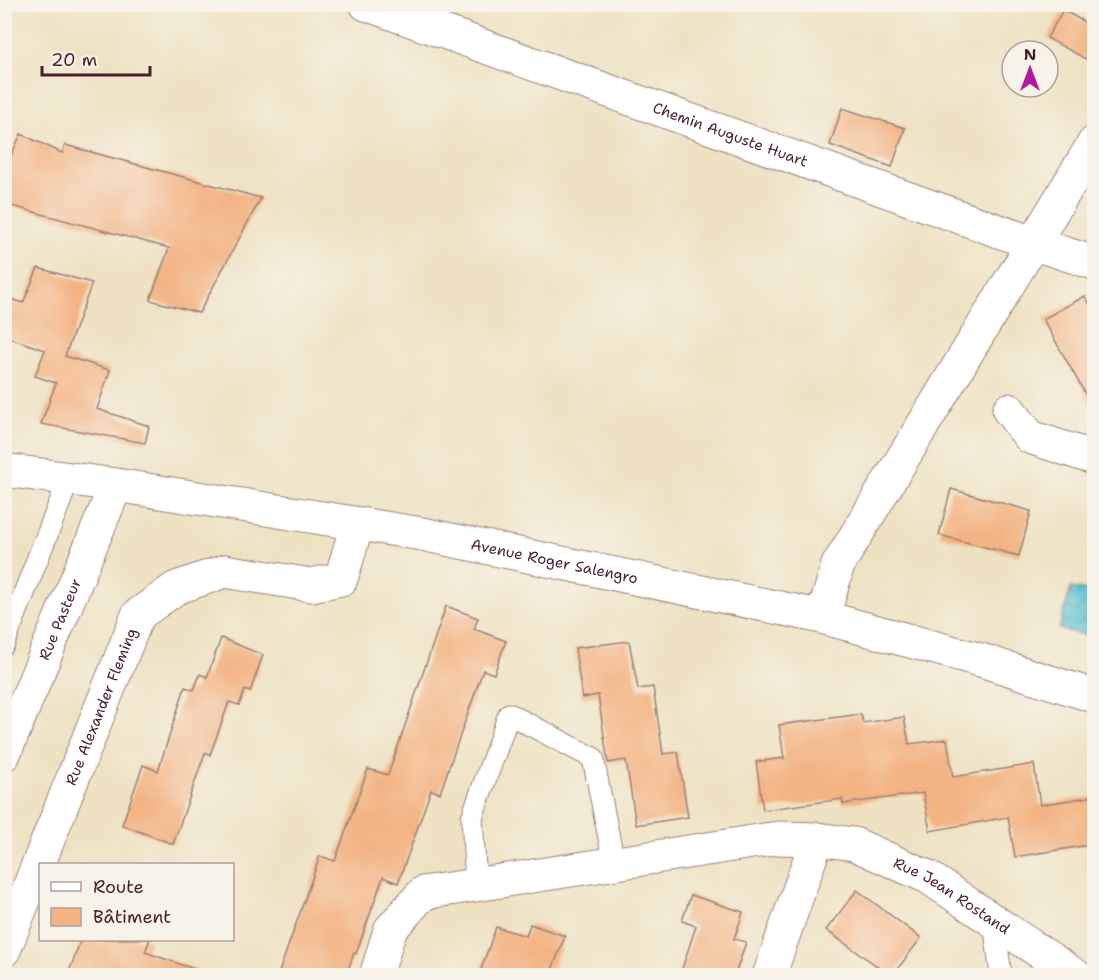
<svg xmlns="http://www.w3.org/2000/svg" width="1099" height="980" viewBox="0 0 1099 980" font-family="'Shantell Sans',sans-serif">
<defs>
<pattern id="water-waves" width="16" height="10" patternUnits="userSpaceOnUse" patternTransform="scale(1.5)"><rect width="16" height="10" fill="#58c2d4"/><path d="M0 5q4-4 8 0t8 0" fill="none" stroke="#4ea6b6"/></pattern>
</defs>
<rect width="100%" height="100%" fill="#f7f3e8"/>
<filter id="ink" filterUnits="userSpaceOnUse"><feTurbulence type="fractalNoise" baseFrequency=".0167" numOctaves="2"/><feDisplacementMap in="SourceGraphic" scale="12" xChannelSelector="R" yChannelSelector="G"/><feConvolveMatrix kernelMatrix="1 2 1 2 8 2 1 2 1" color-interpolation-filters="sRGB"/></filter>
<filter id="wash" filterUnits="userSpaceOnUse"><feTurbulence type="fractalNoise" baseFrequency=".008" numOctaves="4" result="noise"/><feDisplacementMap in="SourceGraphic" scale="24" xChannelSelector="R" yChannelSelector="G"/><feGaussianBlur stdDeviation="1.35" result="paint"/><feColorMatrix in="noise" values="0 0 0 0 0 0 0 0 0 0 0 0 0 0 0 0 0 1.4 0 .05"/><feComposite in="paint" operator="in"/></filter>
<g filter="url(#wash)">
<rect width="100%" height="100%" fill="#eee2c3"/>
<path fill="url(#water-waves)" stroke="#517080" stroke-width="1.5" d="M1071,588L1091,592C1099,604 1093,623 1090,636L1059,629Z"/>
<g id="blocks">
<g fill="#f3b382">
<polygon points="1063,10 1095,28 1095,64 1047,38"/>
<polygon points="842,108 905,128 892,167 830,145"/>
<polygon points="21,134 62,153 65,145 261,198 199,313 150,300 169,248 4,204 4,171"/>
<polygon points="38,268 92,283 65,356 110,370 97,409 149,426 145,443 41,424 56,383 35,376 45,350 4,336 4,318 11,299 23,303"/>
<polygon points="1085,296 1095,314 1095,411 1043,319"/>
<polygon points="951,489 1031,511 1019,556 939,535"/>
<polygon points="446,606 478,618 474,629 506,641 494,674 483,670 440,793 431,790 398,883 383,877 356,954 354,953 346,975 278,975 320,856 335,861 368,769 388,775"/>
<polygon points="221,638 263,655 250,692 245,690 239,705 229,702 210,755 205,753 173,844 122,825 143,765 158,771 185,687 194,690 200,674 207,677"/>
<polygon points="629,641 638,689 653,687 663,754 678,752 688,817 636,825 626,760 608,763 598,695 582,698 575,648"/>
<polygon points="861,714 863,723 904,717 909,744 947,739 953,777 1034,764 1040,805 1095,796 1095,844 1015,857 1008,817 930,831 923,793 843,804 842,799 763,810 756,762 784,758 779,725"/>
<polygon points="857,890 921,938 893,975 890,975 826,930"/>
<polygon points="691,895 743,912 734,939 746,942 735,975 680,975 696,926 682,921"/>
<polygon points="530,924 565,936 550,975 479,975 496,927 526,936"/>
<polygon points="81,939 150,939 145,952 200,971 199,975 68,975"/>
</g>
</g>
</g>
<g filter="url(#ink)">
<use href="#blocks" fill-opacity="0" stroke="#9c8077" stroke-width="1.5"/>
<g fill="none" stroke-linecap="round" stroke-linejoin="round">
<defs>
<g id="lane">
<polyline points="4,644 69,479"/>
<polyline points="476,884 472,817 509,714 593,758 614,863"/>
<polyline points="994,921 1001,976"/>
</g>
<g id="street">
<path id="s1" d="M366,4L1035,244L1094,263"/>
<polyline points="1009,410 1030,437 1094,458"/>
<polyline points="818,616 828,600 838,565 1094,143"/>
<path id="s2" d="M4,754L116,485"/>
<path id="s3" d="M4,950L138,615L176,588L225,571L311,585L341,579L357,525"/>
<path id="s4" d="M376,976L390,930L423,893L778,838L817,839L854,844L928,877L1076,976"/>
<polyline points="769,976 817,839"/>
</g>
<g id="secondary">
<path id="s5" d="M4,470L116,485L422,534L818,616L984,661L1094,696"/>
</g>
</defs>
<use href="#lane" stroke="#9c8077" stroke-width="23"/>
<use href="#street" stroke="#9c8077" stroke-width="35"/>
<use href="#secondary" stroke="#9c8077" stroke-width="35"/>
<use href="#lane" stroke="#fff" stroke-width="21"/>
<use href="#street" stroke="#fff" stroke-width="33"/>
<use href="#secondary" stroke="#fff" stroke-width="33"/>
</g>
</g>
<g text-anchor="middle" stroke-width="4.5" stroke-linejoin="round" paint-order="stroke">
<g font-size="15" fill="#4a1f2b" stroke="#f7f3e8">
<text dy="5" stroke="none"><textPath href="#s1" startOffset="387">Chemin Auguste Huart</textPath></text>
<text dy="5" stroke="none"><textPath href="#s5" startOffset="558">Avenue Roger Salengro</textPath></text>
<text dy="5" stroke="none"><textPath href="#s2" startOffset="146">Rue Pasteur</textPath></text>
<text dy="5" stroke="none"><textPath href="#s3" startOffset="262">Rue Alexander Fleming</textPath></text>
<text dy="5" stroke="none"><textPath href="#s4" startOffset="644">Rue Jean Rostand</textPath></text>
</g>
</g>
<rect width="1099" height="980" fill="none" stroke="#f7f3e8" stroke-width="24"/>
<rect x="39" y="863" width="195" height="78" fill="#f7f3e8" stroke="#b29e9c" stroke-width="1.5"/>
<rect x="51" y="882" width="30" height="9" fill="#ffffff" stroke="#b29e9c" stroke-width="1.5"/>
<text x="93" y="893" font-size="18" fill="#4a1f2b">Route</text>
<rect x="51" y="908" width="30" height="18" fill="#f3b382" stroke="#b29e9c" stroke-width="1.5"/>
<text x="93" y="923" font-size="18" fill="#4a1f2b">Bâtiment</text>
<g transform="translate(1030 69)"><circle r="28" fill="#f7f3e8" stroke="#b29e9c" stroke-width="1.5"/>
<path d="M0-4.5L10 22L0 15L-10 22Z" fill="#b5179e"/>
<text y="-9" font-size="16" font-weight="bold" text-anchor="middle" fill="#4a1f2b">N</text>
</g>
<path d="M42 66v9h108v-9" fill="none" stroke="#4a1f2b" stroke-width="3"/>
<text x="51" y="66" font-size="18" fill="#4a1f2b" stroke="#f7f3e8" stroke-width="4.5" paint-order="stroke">20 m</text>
</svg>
